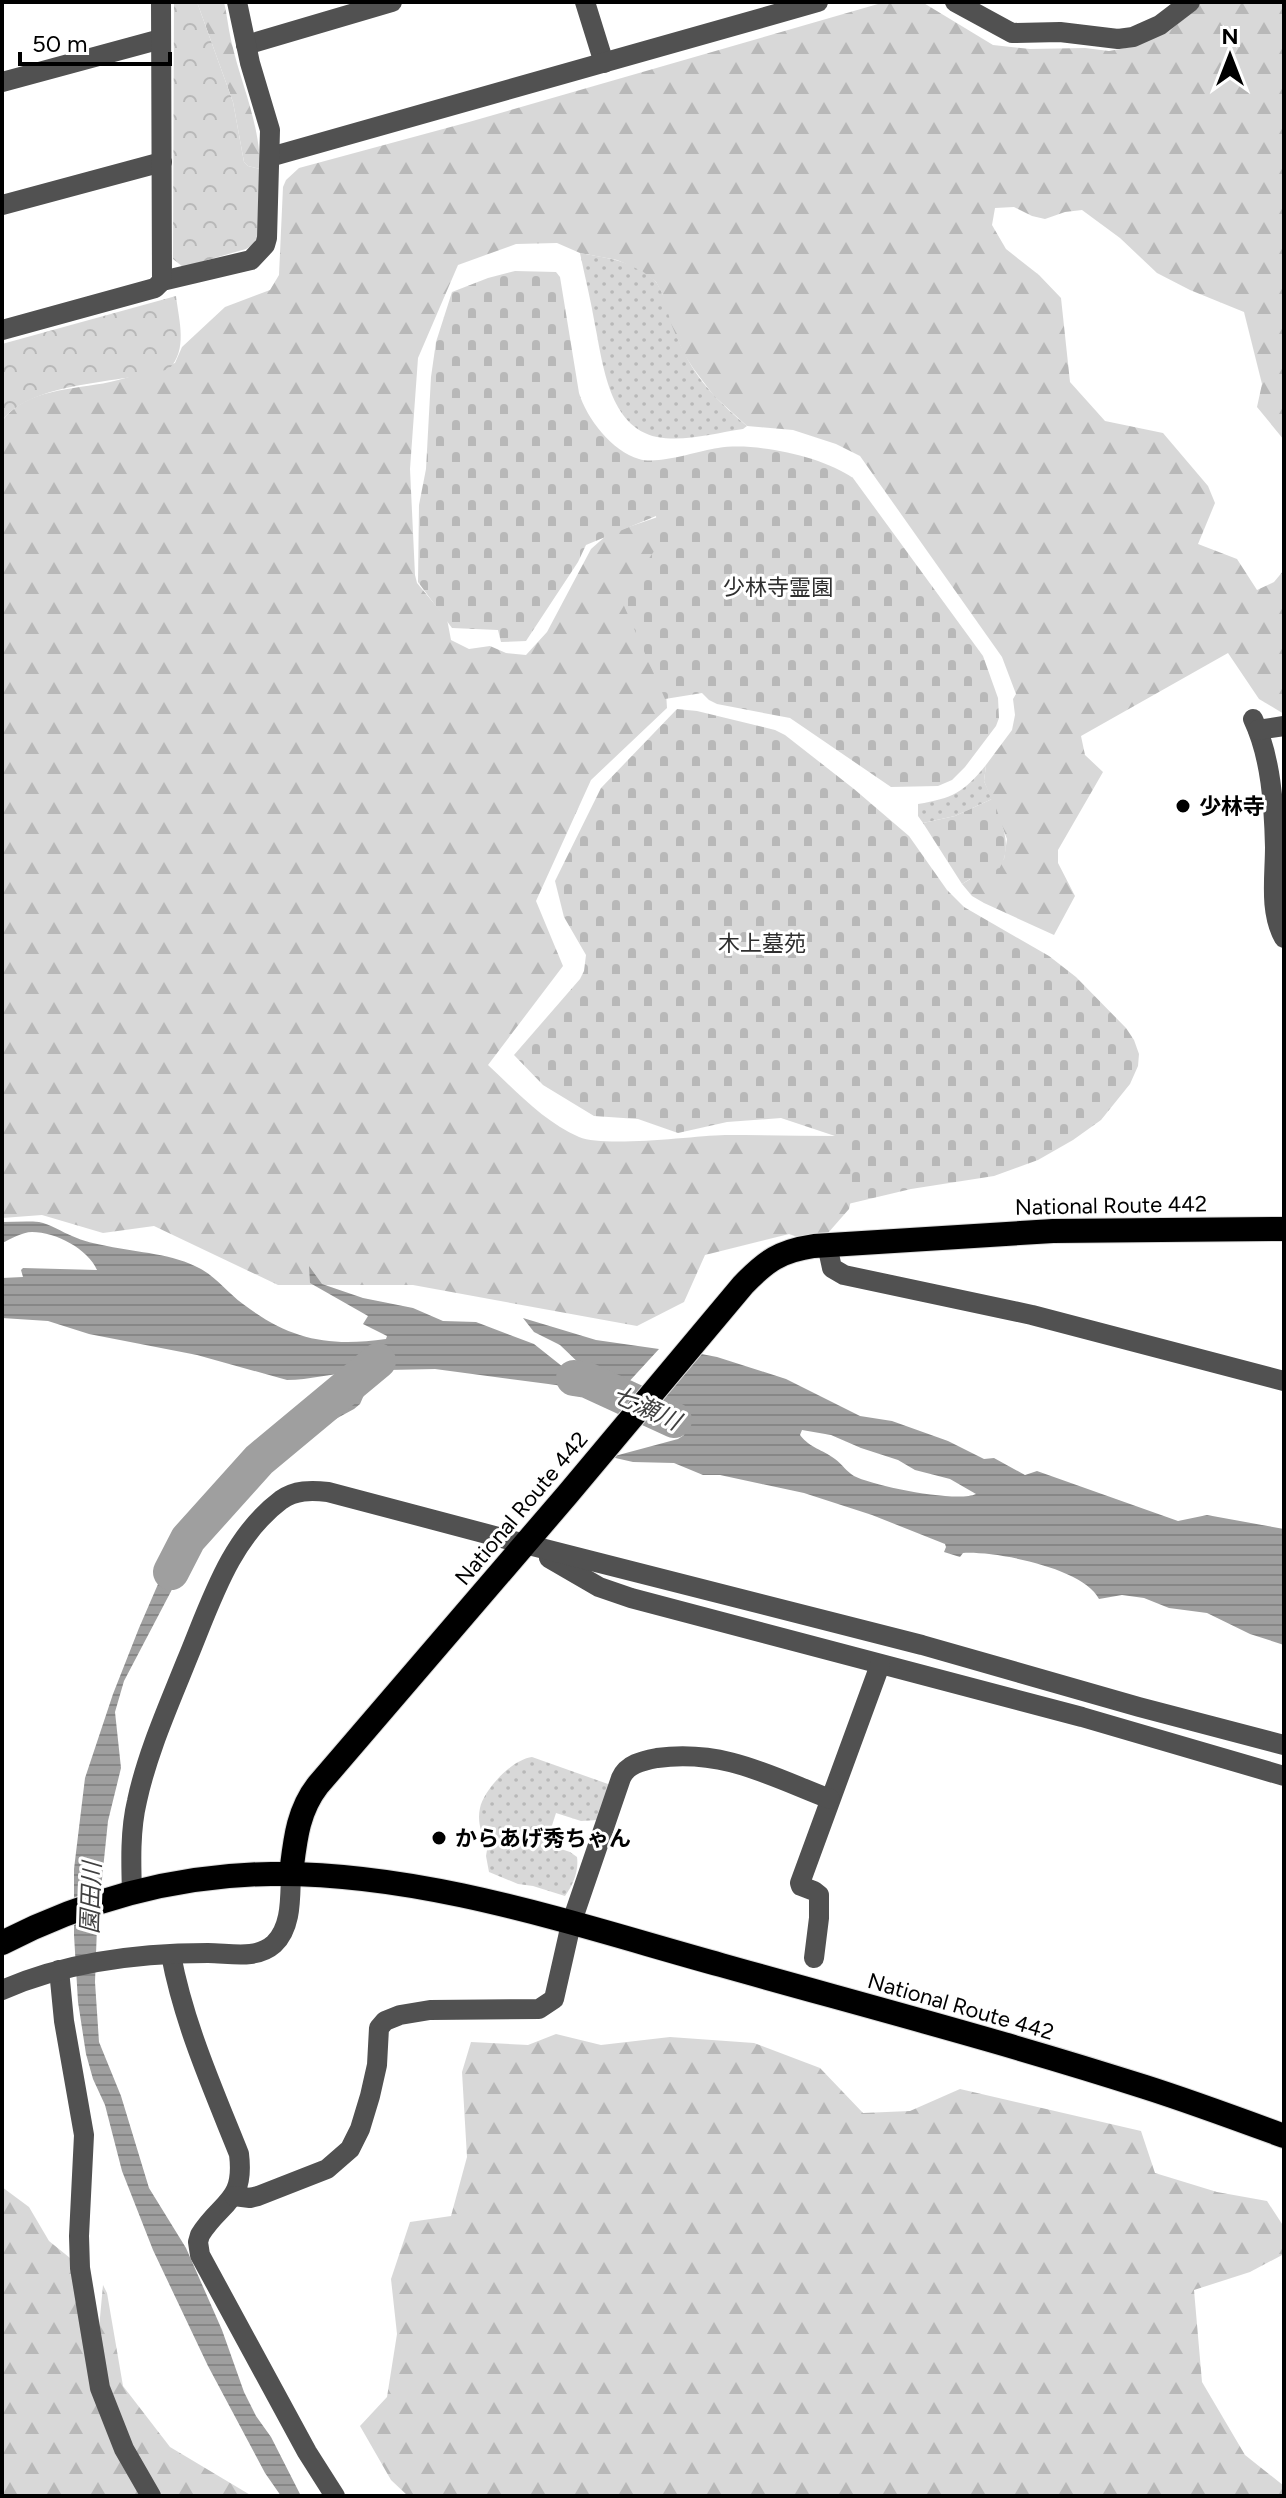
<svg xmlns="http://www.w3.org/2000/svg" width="1286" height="2498" viewBox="0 0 1286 2498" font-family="Figtree,'Noto Sans JP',sans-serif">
<defs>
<pattern id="grass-dots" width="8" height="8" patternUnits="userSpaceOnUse" patternTransform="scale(2)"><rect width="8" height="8" fill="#d8d8d8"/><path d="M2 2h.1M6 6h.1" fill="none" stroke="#b8b8b8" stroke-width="1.8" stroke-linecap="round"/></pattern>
<pattern id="forest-firs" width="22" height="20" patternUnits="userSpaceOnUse" patternTransform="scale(2)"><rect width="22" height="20" fill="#d8d8d8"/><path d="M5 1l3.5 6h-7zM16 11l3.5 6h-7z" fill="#b8b8b8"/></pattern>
<pattern id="cemetery-stones" width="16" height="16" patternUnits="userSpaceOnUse" patternTransform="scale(2)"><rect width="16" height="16" fill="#d8d8d8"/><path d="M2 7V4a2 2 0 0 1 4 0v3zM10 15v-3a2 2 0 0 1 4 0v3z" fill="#b8b8b8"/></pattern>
<pattern id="park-crowns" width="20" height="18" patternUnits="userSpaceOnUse" patternTransform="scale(2)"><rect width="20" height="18" fill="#d8d8d8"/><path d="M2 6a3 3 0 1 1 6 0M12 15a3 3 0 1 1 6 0" fill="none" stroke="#b8b8b8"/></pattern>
<pattern id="water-rules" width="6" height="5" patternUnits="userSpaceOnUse" patternTransform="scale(2)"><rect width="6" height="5" fill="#9f9f9f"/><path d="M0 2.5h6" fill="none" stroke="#878787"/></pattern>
</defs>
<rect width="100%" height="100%" fill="#fff"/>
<g fill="url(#grass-dots)">
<path d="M580,253C606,258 636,261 655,281C666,293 674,333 683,350C697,381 722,405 747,426L743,429C715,433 685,442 657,437C609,427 603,364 595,325C591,301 585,277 580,253Z"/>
<path d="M986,765L984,781L992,799L955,816L923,823L918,816V804C953,798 963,793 986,765Z"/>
<path d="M532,1757L608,1784L613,1793L598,1820L581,1821L556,1813L546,1844L570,1852L577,1857C579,1871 573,1885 565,1896L533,1886L518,1884L489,1872L486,1856L488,1844C481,1834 477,1821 480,1808C484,1789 513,1759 532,1757Z"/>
</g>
<g fill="url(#forest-firs)">
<path d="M197,2H224C227,14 228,27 231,40C241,85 260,122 260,169L248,166L244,162L233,102Z"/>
<path d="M891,2H922L993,45L1030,49L1085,48L1109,51L1131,47L1169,31L1185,18L1197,2H1284V440L1257,407L1262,384L1244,312L1190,290L1157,273L1120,238L1082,210L1065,212L1045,219L1032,216L1014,207L995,208L992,225L1006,249L1039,275L1061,298L1070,382L1105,421L1163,433L1208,486L1215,503L1198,544L1237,559L1257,590L1274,582L1284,570V714L1259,699L1228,653L1081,736L1085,755L1103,772L1058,850V863L1075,896L1054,935L984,903L972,896L962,884L1004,859L1007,839L984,781L986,765L1012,730L1015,715L1013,699L1016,694L1002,657L860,456L836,444L793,430L747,426L714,396L693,368L684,354L672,326L662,293L656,282L642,271L617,260L580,253L557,243L516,244L458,265L418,358L410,469L415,575L417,583L447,619L451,640L469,649L490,646L506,653L526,655L547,632L591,549L608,534L687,507L663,645L667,708L591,780L536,901L563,966L488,1065C515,1090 544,1122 579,1137C606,1148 691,1136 725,1135C762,1135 799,1136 836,1136L858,1169L849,1209L821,1241L806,1240L789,1234L705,1255L684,1302L637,1326L413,1285H278L154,1226L103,1233L42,1215L2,1218V421C27,388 73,390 110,382C132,377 154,369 175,363L182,347L225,307L270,290L279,275L283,187L286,180L299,168L469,122L878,4Z"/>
<polygon points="556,2034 601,2045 670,2037 754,2043 820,2068 863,2113 910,2111 960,2089 1141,2131 1155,2173 1217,2192 1267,2201 1284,2227 1284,2254 1250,2272 1194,2290 1202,2382 1245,2455 1284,2486 1284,2496 408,2496 391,2480 360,2426 387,2397 397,2334 391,2279 410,2222 451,2216 467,2157 462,2072 471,2042 528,2045"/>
<polygon points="2,2187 29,2207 49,2241 70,2258 98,2339 103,2285 107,2293 123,2386 170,2447 252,2496 160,2496 134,2482 139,2496 2,2496"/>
</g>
<g fill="url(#cemetery-stones)">
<path d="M515,271L556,272L560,277L579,393C587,419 612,451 639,459C659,465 697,451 718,448C755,442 822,456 853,478L983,656L998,698L999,718L996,726L965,767L952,780L938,786L891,787L790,718L717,704L709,700L702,693L665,699L621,599L659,544L656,516L586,545L578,562L526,641L501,642L498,630L452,628L418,582L419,505L426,469L431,377L436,342L452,292L488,278Z"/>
<polygon points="677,709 697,711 775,730 785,735 854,789 909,836 947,890 964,907 1049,956 1076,977 1126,1028 1134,1040 1139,1054 1138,1066 1130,1084 1101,1120 1073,1140 1038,1160 994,1176 911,1189 848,1204 851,1162 835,1136 781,1118 727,1122 678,1133 638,1119 594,1116 543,1085 514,1055 580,979 584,971 586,955 564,917 555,881 601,788"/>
<path d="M992,799C1006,831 1017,857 986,884L970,879L962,884L923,823L955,816Z"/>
</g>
<g fill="url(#park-crowns)">
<polygon points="174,2 197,2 233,102 244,162 248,166 260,169 258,237 252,245 246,249 183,267 173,259"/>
<path d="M176,296C179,321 188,350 169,369C122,384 33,380 2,421V344Z"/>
</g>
<g fill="url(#water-rules)" fill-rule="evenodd">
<path d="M2,1222C14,1222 27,1221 39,1222C50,1224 62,1232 72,1236C83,1241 96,1244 107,1246C139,1253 172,1253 201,1269C218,1279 228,1293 243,1304C290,1340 329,1347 386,1339L387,1336L363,1324L368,1316L310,1283L309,1266L322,1284L363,1298L413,1308L443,1321L476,1322L534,1344L563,1367H583L560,1345L534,1332L523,1318L596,1340L659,1349L614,1398L556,1385L435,1369L388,1370L375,1374L371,1379L360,1404L354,1409L319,1428L298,1434L269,1456L253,1474L240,1498L178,1578L124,1681L115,1712L121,1768L108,1821L97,1927L95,1982L99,2042L121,2096L149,2188L186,2248L222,2330L244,2392L256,2416L271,2437L301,2496H281L265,2473L208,2366L153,2250L122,2171L105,2105L93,2079L86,2054L78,2002L74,1935V1869L85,1778L113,1694L139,1628L168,1561L180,1541L188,1533L213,1522L235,1482L257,1450L270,1437L313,1421L345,1401L357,1382L358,1373C334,1372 311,1380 287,1380L197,1355L89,1334L48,1321L2,1318V1278L23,1277L21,1270L23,1268L97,1270C88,1249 56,1232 32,1232C22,1232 11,1239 2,1243Z"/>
<path d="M696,1353L717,1357L786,1379L860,1416L892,1421L948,1441L984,1459L994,1458L1025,1475L1037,1471L1178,1521L1207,1515L1284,1529V1645L1250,1634L1207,1613L1169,1608L1144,1598L1122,1595L1099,1599C1084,1568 996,1551 963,1553L960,1557L944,1552L946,1547L945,1544L872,1515L804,1493L720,1475H703L674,1463L633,1462L611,1457L678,1439L684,1435L676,1426L646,1414ZM802,1430L831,1435L861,1448L898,1460L915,1470L950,1479L976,1494C957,1503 873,1486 854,1476C847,1472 842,1464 835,1459C822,1449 811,1449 800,1435Z"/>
</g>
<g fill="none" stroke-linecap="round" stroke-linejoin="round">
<g stroke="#9f9f9f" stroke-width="36">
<polyline points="574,1378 587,1380 674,1420"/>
<polyline points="171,1572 188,1539 259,1460 378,1361"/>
</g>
<defs>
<g id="highway">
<path d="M291,1874C295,1842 297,1812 318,1785L567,1495L743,1285C766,1261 780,1251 814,1246L1053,1231L1284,1229"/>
<path d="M2,1943C86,1900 177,1875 271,1874C424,1872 576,1925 721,1965C863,2005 1005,2042 1145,2087C1192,2102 1238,2119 1284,2136"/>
</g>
</defs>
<use href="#highway" stroke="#dbdbdb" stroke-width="26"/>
<g stroke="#515151" stroke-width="20">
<polyline points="585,2 604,63"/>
<polyline points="955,2 1012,33 1060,32 1118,39 1133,37 1160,25 1190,2"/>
<polyline points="246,45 392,2"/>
<polyline points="2,82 161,39"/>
<polyline points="270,157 818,2"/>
<polyline points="2,205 162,162"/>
<polyline points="162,281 251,260 265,245 267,238 270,130 250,63 237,2"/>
<polyline points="2,330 155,288 162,281 161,2"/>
<path d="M1253,719C1271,757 1274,805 1275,847C1275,877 1269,911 1284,938"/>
<polyline points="1258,730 1284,726"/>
<polyline points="827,1245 832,1268 844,1275 1032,1315 1284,1381"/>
<polyline points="549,1558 599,1587 631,1598 1082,1717 1284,1776"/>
<path d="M132,1893C131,1862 130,1830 137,1801C147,1754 168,1707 186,1662C210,1605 229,1539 281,1500C295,1490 311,1490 328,1492L525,1544L922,1645L1139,1707L1284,1745"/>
<path d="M171,1955C184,2024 213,2089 239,2154C245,2203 221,2201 200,2235L198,2242L200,2255L307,2452L335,2496"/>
<polyline points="814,1958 819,1918 819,1895 814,1891 801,1886 800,1883 880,1665"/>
<polyline points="59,1970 64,2021 84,2135 79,2236 80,2268 100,2388 124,2449 151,2496"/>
<path d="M2,1990C66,1962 139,1953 208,1953C230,1953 256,1960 274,1944C292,1927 290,1897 291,1874"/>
<path d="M234,2196L250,2198L258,2196L327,2169L350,2149L360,2129L370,2096L377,2065L379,2028L385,2021L400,2015L430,2010L539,2009L554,1999L571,1924L621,1778C627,1764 642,1761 657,1758C724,1749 770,1776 830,1799"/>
</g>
<use href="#highway" stroke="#000" stroke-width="24"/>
</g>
<g fill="#000" stroke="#fff" stroke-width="3">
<circle cx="1183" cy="806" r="8"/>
<circle cx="439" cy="1838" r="8"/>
</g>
<g text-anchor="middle" stroke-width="6" stroke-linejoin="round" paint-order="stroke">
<g font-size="22" fill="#2f2f2f" stroke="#fff">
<text x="778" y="595">少林寺霊園</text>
<text x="762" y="951">木上墓苑</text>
</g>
<g font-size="22" font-weight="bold" fill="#000" stroke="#fff" text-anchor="start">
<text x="1199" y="814">少林寺</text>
<text x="455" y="1846">からあげ秀ちゃん</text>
</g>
<g font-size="22" fill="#000" stroke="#fff">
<text transform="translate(1111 1205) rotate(-1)" y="8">National Route 442</text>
<text transform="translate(521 1508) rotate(-50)" y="8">National Route 442</text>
<text transform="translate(961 2006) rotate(16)" y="8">National Route 442</text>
</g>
<g font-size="24" font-style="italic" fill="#404040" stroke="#fff">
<text transform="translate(646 1408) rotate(25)" y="8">七瀬川</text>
<text transform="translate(91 1898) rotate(-88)" y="8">園田川</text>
</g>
</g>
<rect width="1286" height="2498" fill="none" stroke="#000000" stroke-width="8"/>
<g transform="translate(1230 56)" stroke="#ffffff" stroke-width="6" paint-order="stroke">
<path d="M0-6L14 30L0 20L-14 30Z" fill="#000000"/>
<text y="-12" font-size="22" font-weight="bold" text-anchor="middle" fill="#000000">N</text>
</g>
<path d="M20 52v12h150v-12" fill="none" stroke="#000000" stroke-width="4"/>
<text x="32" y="52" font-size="24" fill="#000000" stroke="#ffffff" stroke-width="6" paint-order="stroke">50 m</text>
</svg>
